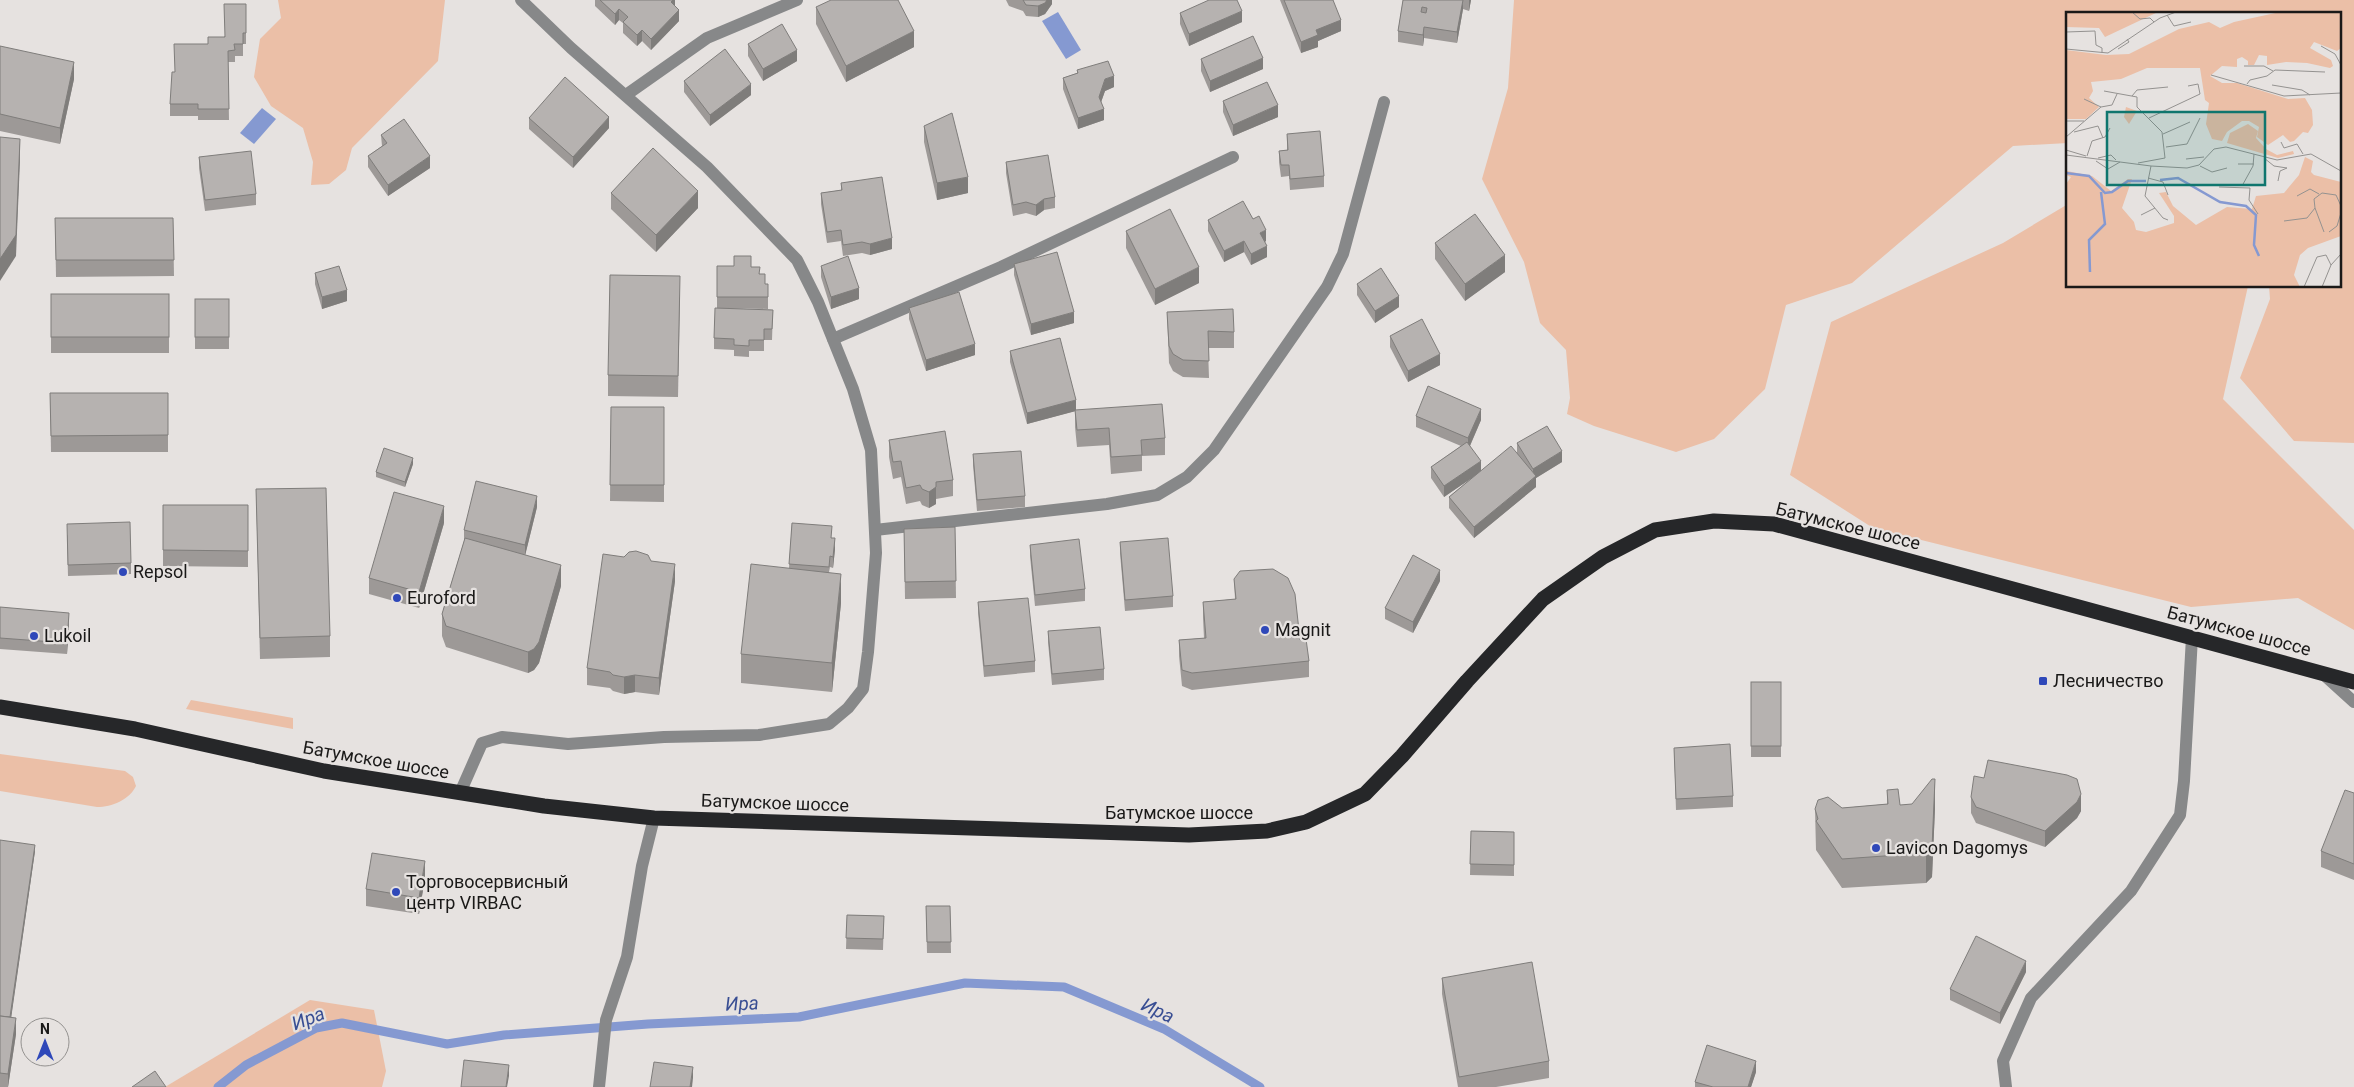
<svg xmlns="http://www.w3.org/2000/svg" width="2354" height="1087" viewBox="0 0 2354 1087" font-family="Roboto,sans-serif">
<rect width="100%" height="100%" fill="#e6e2e0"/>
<g fill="#ebbfa7">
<polygon points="278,0 445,0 438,61 352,148 346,170 329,184 311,185 313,162 303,128 271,106 254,77 260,39 281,18"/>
<polygon points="1514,0 2354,0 2354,443 2294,441 2240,378 2270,299 2269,286 2340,286 2340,14 2068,14 2068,143 2013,146 1852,283 1786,305 1765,389 1714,439 1676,452 1594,426 1567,414 1570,398 1566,350 1540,323 1524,262 1482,179 1508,88"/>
<polygon points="2068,204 2068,286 2248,286 2223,399 2354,530 2354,630 2298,598 2191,607 1873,528 1790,475 1831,322 2003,243"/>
<polygon points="191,700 293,718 293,729 186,709"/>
<path d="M0,754L125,771L133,777L136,786C129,800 112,807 97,807L0,791Z"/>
<polygon points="310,1000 374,1010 386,1071 382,1087 165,1087"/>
</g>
<g fill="#8599d1">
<polygon points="1058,12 1081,50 1066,59 1042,21"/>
<polygon points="262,108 276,119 254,144 240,133"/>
</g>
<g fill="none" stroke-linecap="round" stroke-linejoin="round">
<polyline stroke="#8599d1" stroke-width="9" points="218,1087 246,1065 316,1028 342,1023 447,1044 504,1035 648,1024 799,1017 965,983 1064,987 1164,1029 1260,1087"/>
<g stroke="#878889" stroke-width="12">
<polyline points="626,95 707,38 797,0"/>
<polyline points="833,339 1001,267 1233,157"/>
<polyline points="875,530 1107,504 1157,495 1187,477 1214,450 1327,287 1343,254 1384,102"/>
<polyline points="2322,673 2354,702"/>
<polyline points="460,793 482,743 502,737 568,744 664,737 759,735 829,724 848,708 863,689 868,652 876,553 871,450 853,389 818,302 797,260 707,167 571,48 521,0"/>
<polyline points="599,1087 606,1020 627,957 642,866 654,818"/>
<polyline points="2006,1087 2003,1061 2031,998 2131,891 2180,815 2184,781 2192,637"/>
</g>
<polyline stroke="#262729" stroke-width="15" points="0,707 135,729 324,771 544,806 654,818 1189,835 1267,831 1306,822 1365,794 1402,756 1467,681 1543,599 1603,557 1655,530 1714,521 1774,524 2354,682"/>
</g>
<g fill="#9d9997">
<polygon points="595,0 675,0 675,6 679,21 651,50 642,41 637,46 623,33 623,23 619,20 615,25 595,6"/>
<polygon points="1006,0 1052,0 1052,4 1045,14 1038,17 1026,16 1023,11 1009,6"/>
<polygon points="1280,0 1333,0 1341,31 1318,41 1318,47 1301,53"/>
<polygon points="1403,0 1471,0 1469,11 1463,9 1457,43 1424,38 1423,46 1398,42 1398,31"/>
<polygon points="246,4 246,44 243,44 243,56 235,56 235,62 228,62 229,120 198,120 198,116 170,116 170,104 208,44 224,37"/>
<polygon points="816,7 914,47 846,82 816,24"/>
<polygon points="1180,13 1242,22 1189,46 1180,24"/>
<polygon points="748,44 797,61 763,81 748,56"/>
<polygon points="0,46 74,79 60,144 0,131"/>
<polygon points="1201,59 1263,69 1210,92 1201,71"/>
<polygon points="1077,70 1114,87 1105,91 1101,102 1104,120 1078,129 1063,89 1063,78 1077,73"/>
<polygon points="684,81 751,95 710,126 684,92"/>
<polygon points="1223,101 1278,117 1233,136 1223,112"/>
<polygon points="529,118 609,128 573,168 529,129"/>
<polygon points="924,126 968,193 937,200 924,142"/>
<polygon points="1287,134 1324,176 1324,187 1290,190 1289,176 1281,177 1279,162 1279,151 1287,150"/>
<polygon points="381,135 430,168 388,196 368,167 368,156 382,146"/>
<polygon points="199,157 256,194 256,205 205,211 199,168"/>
<polygon points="1006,162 1055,197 1055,208 1044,210 1036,216 1026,213 1013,216 1006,173"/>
<polygon points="841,183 892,249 870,255 862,253 843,256 841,241 827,243 821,204 821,193 841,190"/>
<polygon points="611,193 698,208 656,252 611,209"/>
<polygon points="55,218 173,218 174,276 56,277"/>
<polygon points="1253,219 1266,241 1265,242 1267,257 1251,265 1244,252 1224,262 1208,231 1208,220"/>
<polygon points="1126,231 1199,283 1155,305 1126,248"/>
<polygon points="1435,243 1505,272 1465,301 1435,259"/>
<polygon points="1014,264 1074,323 1031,335 1014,275"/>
<polygon points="717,266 751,267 760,274 765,284 768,284 768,309 725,308 773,310 772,340 764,340 764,351 749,351 749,357 734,356 734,350 714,349 714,338 717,308"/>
<polygon points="821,266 859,299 831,309 821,277"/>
<polygon points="315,273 347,301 322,309 315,284"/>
<polygon points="1357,284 1399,307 1375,323 1357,295"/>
<rect x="51" y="294" width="118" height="59"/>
<polygon points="680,297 678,397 608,396 608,375"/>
<rect x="195" y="299" width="34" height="50"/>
<polygon points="909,308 975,355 926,371 909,319"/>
<polygon points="1167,312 1234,332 1234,348 1208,348 1209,378 1183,377 1173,371 1169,363"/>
<polygon points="1390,336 1440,365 1408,382 1390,347"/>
<polygon points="1010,351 1076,410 1165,438 1165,455 1142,456 1142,471 1111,474 1109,445 1077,447 1075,427 1075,411 1027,424 1010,362"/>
<polygon points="50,393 168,393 168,452 51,452"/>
<polygon points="611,407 664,407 664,502 610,501"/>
<polygon points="1416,416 1481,420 1470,446 1481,471 1517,454 1517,443 1562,462 1536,478 1536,487 1474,538 1449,508 1449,497 1475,475 1444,497 1431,478 1431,467 1461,446 1416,427"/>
<polygon points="889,440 953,480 953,496 936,499 936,504 929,508 922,505 920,501 906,504 901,477 893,479 889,457"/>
<polygon points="973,454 1025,496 1025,507 977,511 973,465"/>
<polygon points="413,464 405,487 376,477 376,472"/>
<polygon points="256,489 330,636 330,657 260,659"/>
<polygon points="163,505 248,505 248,567 163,566"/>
<polygon points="537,507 525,555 561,586 539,663 534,670 528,673 446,647 442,636 442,614 464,541 464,530"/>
<polygon points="444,523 419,608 369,594 369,578"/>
<polygon points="792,523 832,538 835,549 833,568 830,567 829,572 841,603 832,692 741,683 741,654 789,568"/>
<polygon points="955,527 956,598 905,599 904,529"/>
<polygon points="67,535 131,563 131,574 68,576"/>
<polygon points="1120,542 1173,596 1173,607 1125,611 1120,553"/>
<polygon points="1030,545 1085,589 1085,601 1035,606 1030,556"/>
<polygon points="651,561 675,581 659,695 635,692 624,694 613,691 610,688 587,685 587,668"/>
<polygon points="1234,579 1300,640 1309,661 1309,677 1192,690 1182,686 1179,656 1179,640 1204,638 1203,618 1203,602 1235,599"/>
<polygon points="1440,581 1413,633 1385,619 1385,608"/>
<polygon points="978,602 1035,661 1035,672 984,677 978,613"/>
<polygon points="0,607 69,624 67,654 0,649"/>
<polygon points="1048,631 1104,669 1104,680 1052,685 1048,642"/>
<rect x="1751" y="682" width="30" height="75"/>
<polygon points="1674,748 1733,796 1733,807 1676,810"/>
<polygon points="1887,790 1900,805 1935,808 1932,877 1926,883 1842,888 1816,850 1815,809 1842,808 1887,804"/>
<polygon points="2354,793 2354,880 2321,867 2321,851"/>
<polygon points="1971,797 2081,811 2077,818 2045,847 1976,823 1971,813"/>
<polygon points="1471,831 1514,832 1514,876 1470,875"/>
<polygon points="0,840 35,851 11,1017 16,1034 8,1087 0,1087"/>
<polygon points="425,878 419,914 366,906 366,889"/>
<polygon points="926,906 950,906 951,953 927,953"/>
<polygon points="847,915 884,916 883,950 846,949"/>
<polygon points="2026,972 2000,1024 1950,1000 1950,989"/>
<polygon points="1442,978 1549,1061 1549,1078 1496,1087 1458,1087 1442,994"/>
<polygon points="1756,1072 1751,1087 1695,1087 1695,1082"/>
</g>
<g fill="#7f7d7b">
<polygon points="673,0 675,0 675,9 671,2"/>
<polygon points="1047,0 1052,0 1052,4 1045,14 1038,17 1038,6"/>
<polygon points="1463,0 1463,9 1457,43 1457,32"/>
<polygon points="1469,0 1471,0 1469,11"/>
<polygon points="619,9 619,20 615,25 615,14"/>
<polygon points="679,10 679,21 651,50 651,39"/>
<polygon points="1242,11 1242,22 1189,46 1189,34"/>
<polygon points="1341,20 1341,31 1318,41 1318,47 1301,53 1301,42 1316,30"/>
<polygon points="1424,27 1424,38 1423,46 1423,35"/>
<polygon points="642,30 642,41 637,46 637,35"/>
<polygon points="914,31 914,47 846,82 846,66"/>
<polygon points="797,50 797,61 763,81 763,69"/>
<polygon points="1263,58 1263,69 1210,92 1210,81"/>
<polygon points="74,62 74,79 60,144 60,128"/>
<polygon points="1114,76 1114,87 1105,91 1099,108 1099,97 1105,79"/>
<polygon points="751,84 751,95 710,126 710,115"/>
<polygon points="1278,105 1278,117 1233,136 1233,125"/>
<polygon points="1104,109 1104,120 1078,129 1078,118"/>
<polygon points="609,117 609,128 573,168 573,157"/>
<polygon points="20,139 20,160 16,256 0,281 0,259"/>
<polygon points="430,156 430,168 388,196 388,185"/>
<polygon points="968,177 968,193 937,200 937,183"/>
<polygon points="698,191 698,208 656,252 656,235"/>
<polygon points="1044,199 1044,210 1036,216 1036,205"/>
<polygon points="1266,230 1266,241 1260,244 1260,233"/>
<polygon points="892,238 892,249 870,255 870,244"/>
<polygon points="1244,241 1244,252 1224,262 1224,251"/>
<polygon points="1267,246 1267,257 1251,265 1251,254"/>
<polygon points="1505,255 1505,272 1465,301 1465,284"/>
<polygon points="1199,267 1199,283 1155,305 1155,289"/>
<polygon points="859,288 859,299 831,309 831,297"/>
<polygon points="347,290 347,301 322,309 322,297"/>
<polygon points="1399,296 1399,307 1375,323 1375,311"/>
<polygon points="1074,312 1074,323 1031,335 1031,324"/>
<polygon points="975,344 975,355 926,371 926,360"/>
<polygon points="1440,354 1440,365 1408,382 1408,371"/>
<polygon points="1076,400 1076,411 1027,424 1027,413"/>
<polygon points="1481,409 1481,420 1468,450 1468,438"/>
<polygon points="1562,451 1562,462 1536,478 1536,487 1474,538 1474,527 1533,479 1533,469"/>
<polygon points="413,458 413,464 405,487 405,482"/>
<polygon points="1481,461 1481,472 1444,497 1444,486"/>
<polygon points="936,482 936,504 929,508 929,492"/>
<polygon points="537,496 537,507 525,556 525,545"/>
<polygon points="444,506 444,523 419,608 419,592"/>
<polygon points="835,538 835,549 833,568 833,557"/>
<polygon points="675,564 675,581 659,695 659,678"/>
<polygon points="561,565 561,586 539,663 534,670 528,673 528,652"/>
<polygon points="1440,570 1440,581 1413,633 1413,622"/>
<polygon points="841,574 841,603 832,692 832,663"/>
<polygon points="69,613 69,624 67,654 67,643"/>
<polygon points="635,675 635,692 624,694 624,677"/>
<polygon points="1935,779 1935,808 1932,877 1926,883 1926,853"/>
<polygon points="2081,794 2081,811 2077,818 2045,847 2045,831"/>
<polygon points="35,845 35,851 9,1033 9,1027"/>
<polygon points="425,861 425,878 419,914 419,898"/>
<polygon points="2026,961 2026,972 2000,1024 2000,1013"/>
<polygon points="16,1018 16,1034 8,1087 8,1074"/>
<polygon points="1756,1061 1756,1072 1751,1087 1748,1087"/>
<polygon points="509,1065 509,1076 507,1087 506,1087"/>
<polygon points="693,1067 693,1078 692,1087 690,1087"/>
</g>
<g fill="#b6b2b0" stroke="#7f7d7b" fill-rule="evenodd">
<polygon points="600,0 673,0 671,2 679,10 651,39 642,30 637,35 623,22 628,17 619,9 615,14"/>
<polygon points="831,0 898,0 914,31 846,66 816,7"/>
<polygon points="1023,0 1047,0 1045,3 1038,6 1026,5"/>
<polygon points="1209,0 1237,0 1242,11 1189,34 1180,13"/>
<polygon points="1284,0 1333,0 1341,20 1316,30 1318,35 1301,42"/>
<path d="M1403,0H1463L1457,32L1424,27L1423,35L1398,31ZM1422,7L1427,8L1426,13L1421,12Z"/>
<polygon points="224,4 246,4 246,33 243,33 243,44 234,44 235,50 228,51 229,109 198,109 198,104 170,104 172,72 175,72 174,44 208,44 208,37 225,37"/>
<polygon points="782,24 797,50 763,69 748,44"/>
<polygon points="1253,36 1263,58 1210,81 1201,59"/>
<polygon points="0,46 74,62 60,128 0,114"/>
<polygon points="725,49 751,84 710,115 684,81"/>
<polygon points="1108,61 1114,76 1105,79 1099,97 1104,109 1078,118 1063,78 1078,73 1077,70"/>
<polygon points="565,77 609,117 573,157 529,118"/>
<polygon points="1267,82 1278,105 1233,125 1223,101"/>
<polygon points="952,113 968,177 937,183 924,126"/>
<polygon points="404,119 430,156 388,185 368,156 387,143 381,135"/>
<polygon points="1320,131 1324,176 1290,179 1289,165 1281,165 1279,151 1288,150 1287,134"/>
<polygon points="0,137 20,139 16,235 0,259"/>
<polygon points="653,148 698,191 656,235 611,193"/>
<polygon points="251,151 256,194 205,200 199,157"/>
<polygon points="1048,155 1055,197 1044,199 1036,205 1026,202 1013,205 1006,162"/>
<polygon points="882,177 892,238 870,244 862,242 843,245 841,230 827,232 821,193 842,190 841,183"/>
<polygon points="1243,201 1253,219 1259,216 1266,230 1260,233 1267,246 1251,254 1244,241 1224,251 1208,220"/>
<polygon points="1170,209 1199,267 1155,289 1126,231"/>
<polygon points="1475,214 1505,255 1465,284 1435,243"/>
<polygon points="55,218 173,218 174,260 56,260"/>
<polygon points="1057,252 1074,312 1031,324 1014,264"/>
<polygon points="734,256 751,256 751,267 760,267 759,274 765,274 765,284 768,284 768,297 717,297 717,266 734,266"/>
<polygon points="848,256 859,288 831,297 821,266"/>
<polygon points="339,266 347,290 322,297 315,273"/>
<polygon points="1381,268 1399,296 1375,311 1357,284"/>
<polygon points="610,275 680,276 678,376 608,375"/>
<polygon points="959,292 975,344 926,360 909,308"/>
<rect x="51" y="294" width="118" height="43"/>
<rect x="195" y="299" width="34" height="38"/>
<polygon points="715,308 773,310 772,329 764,329 764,340 749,340 749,346 734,345 734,339 714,338"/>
<polygon points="1233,309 1234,332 1208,331 1209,361 1183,360 1173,354 1169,346 1167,312"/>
<polygon points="1422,319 1440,354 1408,371 1390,336"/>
<polygon points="1060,338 1076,400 1027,413 1010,351"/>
<polygon points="1428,386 1481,409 1468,438 1416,416"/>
<polygon points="50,393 168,393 168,435 51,436"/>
<polygon points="1162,404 1165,438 1141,440 1142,455 1111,457 1109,428 1077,430 1075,410"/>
<polygon points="611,407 664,407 664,485 610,485"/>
<polygon points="1547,426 1562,451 1533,469 1517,443"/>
<polygon points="945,431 953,480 936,482 936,487 929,492 922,489 920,485 906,488 901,461 893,462 889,440"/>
<polygon points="1467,442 1481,461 1444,486 1431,467"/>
<polygon points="1511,446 1536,476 1474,527 1449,497"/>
<polygon points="384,448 413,458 405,482 376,472"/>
<polygon points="1021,451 1025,496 977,500 973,454"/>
<polygon points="476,481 537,496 525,545 464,530"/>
<polygon points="326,488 330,636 260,638 256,489"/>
<polygon points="394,492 444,506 419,592 369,578"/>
<polygon points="163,505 248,505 248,551 163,550"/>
<polygon points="130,522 131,563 68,565 67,524"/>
<polygon points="792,523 832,526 831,538 835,538 833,557 830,556 829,567 789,564"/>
<polygon points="955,527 956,581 905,582 904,529"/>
<polygon points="465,538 561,565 539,642 534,649 528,652 446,626 442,614"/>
<polygon points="1168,538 1173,596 1125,600 1120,542"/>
<polygon points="1079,539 1085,589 1035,595 1030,545"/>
<polygon points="636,551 648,555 651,561 675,564 659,678 635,675 624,677 613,675 610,672 587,668 603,554 624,557 629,552"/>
<polygon points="1413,555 1440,570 1413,622 1385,608"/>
<polygon points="751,564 841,574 832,663 741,654"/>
<polygon points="1273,569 1288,578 1295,594 1300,640 1306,639 1309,661 1192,673 1182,670 1179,640 1206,638 1203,602 1236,599 1234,579 1240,571"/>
<polygon points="1028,598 1035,661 984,666 978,602"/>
<polygon points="0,607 69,613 67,643 0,638"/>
<polygon points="1100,627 1104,669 1052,674 1048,631"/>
<rect x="1751" y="682" width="30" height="64"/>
<polygon points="1730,744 1733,796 1676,799 1674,748"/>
<polygon points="1988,760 2067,775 2077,779 2081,794 2077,802 2045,831 1976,807 1971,797 1974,776 1984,778"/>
<polygon points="1932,779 1935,779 1932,848 1926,853 1842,859 1816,821 1818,819 1815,809 1818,800 1828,797 1842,808 1888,804 1887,790 1898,789 1900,805 1912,804"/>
<polygon points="2345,790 2354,793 2354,864 2321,851"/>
<polygon points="1471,831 1514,832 1514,865 1470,864"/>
<polygon points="0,840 35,845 10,1017 0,1016"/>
<polygon points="372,853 425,861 419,898 366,889"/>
<polygon points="926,906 950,906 951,942 927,942"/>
<polygon points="847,915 884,916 883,939 846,938"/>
<polygon points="1976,936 2026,961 2000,1013 1950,989"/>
<polygon points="1532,962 1549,1061 1459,1077 1442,978"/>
<polygon points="0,1016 16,1018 8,1074 0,1073"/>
<polygon points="1707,1045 1756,1061 1748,1087 1713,1087 1695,1082"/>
<polygon points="464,1060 509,1065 506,1087 461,1087"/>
<polygon points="654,1062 693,1067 690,1087 650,1087"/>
<polygon points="155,1071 166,1087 132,1087"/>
</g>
<g fill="#2f48b9" stroke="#e6e2e0" stroke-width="2">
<circle cx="123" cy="572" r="5"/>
<circle cx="397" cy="598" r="5"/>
<circle cx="1265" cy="630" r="5"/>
<circle cx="34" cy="636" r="5"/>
<rect x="2038" y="676" width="10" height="10" rx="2.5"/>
<circle cx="1876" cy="848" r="5"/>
<circle cx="396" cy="892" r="5"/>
</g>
<g text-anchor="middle" stroke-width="4.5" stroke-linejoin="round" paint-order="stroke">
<g font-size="18" fill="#1a1918" stroke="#e6e2e0">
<text transform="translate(1848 526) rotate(14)" y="6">Батумское шоссе</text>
<text transform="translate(2239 631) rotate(15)" y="6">Батумское шоссе</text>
<text transform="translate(376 760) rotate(10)" y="6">Батумское шоссе</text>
<text transform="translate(775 803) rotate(2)" y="6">Батумское шоссе</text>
<text x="1179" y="819">Батумское шоссе</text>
</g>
<g font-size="18" fill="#1a1918" stroke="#e6e2e0" text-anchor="start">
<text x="133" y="578">Repsol</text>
<text x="407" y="604">Euroford</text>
<text x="1275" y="636">Magnit</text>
<text x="44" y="642">Lukoil</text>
<text x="2053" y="687">Лесничество</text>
<text x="1886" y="854">Lavicon Dagomys</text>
<text x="406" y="888">Торговосервисный<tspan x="406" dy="21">центр VIRBAC</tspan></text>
</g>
<g font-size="19" font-style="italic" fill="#394e93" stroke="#e6e2e0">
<text transform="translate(742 1003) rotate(-3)" y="7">Ира</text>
<text transform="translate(1158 1010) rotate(25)" y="7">Ира</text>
<text transform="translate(308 1018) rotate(-21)" y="7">Ира</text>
</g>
</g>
<g transform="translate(2066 12)">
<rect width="275" height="275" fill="#e6e2e0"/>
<path d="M0,0H92L39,25L33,16L0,15ZM214,0H275V36L271,39L248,30L244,36L265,48L267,54L264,56L241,51L220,50L201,53V44L193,43L188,53H182V49L176,45L171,47V55L156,54L144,64L156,71H171L222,87L239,86L246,98L247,113L242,121L237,120L228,129L224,130L217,123L202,133L191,125L193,115L183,109H176L161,120L156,129L146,127L140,112L143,91L139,88L134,56H81L55,67L25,70L27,79L23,86L33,95L20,107H0V38L40,43L63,42L113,17L143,10L154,16L168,10ZM60,95L71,99L63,112L58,105ZM182,112L192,119L190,126L200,137L211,143L227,139L228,142L212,146L161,131L164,121ZM239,145L247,149L245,160L248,163L275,170V224L242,236L234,243L228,263L234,275H0V172L5,165L0,163L1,159L26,164L45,179L62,167H66L56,196L68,210L70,218L80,220L108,211V204L93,181L100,180L107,194L130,213L161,195L186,197L190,184L218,181L233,163Z" fill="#ebbfa7"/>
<path fill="none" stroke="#8599d1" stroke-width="2.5" d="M0,161L23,164L39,181L46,180L62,169H80M94,168L112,166L154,190L180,194L190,203L188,233L193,244M24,260L23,228L39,212L35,180"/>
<path fill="none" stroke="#949290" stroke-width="1" d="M66,0L74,7L84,6L88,10M101,3L108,14L125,10M0,20L29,19L30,33L36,36V41M255,34L269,42L275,53M0,37L42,41L94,6L110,0M52,37L63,30L61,27M178,54H198L207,59M145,63L218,84L275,81M181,72L184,68L201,64L209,58L259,60M206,73L236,78L244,83M38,79L71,85V95L96,120L99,146L72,151M66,84L71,78L102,75M35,95L46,93L51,82M83,106L134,82L132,72L122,74M0,109H18M8,120L32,114L37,126M97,122L124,110M0,125L35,95L18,87M215,130L218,136L231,132L237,142M100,135L121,132L134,106M0,138L20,144M0,143L85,154L121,156L133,153L148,137L160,135L211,148L245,142L275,159M21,144L26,129L39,125L44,116M32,146L45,143L50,148M198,146L208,154L221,156L214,159L212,169M120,147L138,145M30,149L42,157L54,150M172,152H188M85,154L79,184L97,206L102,208M134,154L146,160L161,156M82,166L97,170L102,183M176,174L187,154L188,142M153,175L184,176L183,188L192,202M231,184L244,177L253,182M249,196L258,220M75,203L89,196M218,209L241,206L249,196L248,187L256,181L270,183L275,194M263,220L271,214L275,201M238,275L251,245L260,243L265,253M256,275L265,253L275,242"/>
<path fill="#0f766e" fill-opacity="0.15" stroke="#0f766e" stroke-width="2.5" d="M41,100H199V173H41Z"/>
<rect width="275" height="275" fill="none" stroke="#1a1918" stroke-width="2.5"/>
</g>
<g transform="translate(45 1042)"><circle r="24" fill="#e6e2e0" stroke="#949290"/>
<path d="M0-4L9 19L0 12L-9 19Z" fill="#2f48b9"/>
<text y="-8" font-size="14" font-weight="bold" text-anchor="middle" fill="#1a1918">N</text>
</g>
</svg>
